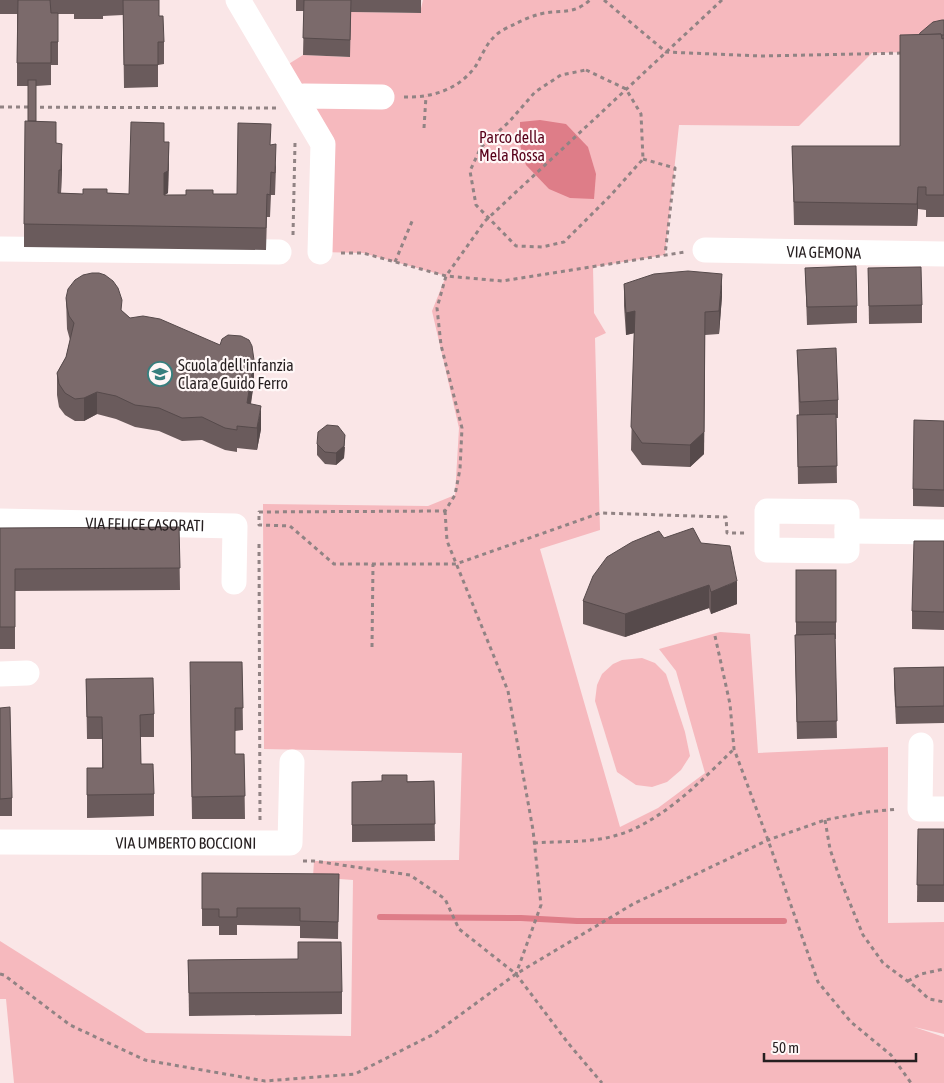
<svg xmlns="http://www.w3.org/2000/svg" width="944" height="1083" viewBox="0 0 944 1083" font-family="'Asap Condensed',sans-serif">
<rect width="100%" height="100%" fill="#fae6e7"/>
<g fill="#f6b9be">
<polygon points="423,0 944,0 944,51 872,53 799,126 679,125 665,255 593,267 594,313 606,333 595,338 600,530 540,549 620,827 658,808 705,773 676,671 659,649 720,632 750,634 758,753 888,747 888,923 944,922 944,1034 914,1027 944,1037 944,1083 14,1083 6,999 0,999 0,941 146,1033 351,1036 353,880 313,877 314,861 459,860 462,753 264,749 263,504 428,506 455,495 459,428 432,311 446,276 363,253 320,252 323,144 279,70 303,55 349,57 351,12 420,13"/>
<polygon points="642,658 655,663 666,674 685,732 690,756 681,770 667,782 652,787 636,785 617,772 595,701 597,685 602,674 613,664 622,660"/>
</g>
<polygon fill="#de7d88" points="540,120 566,124 588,147 596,174 594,199 570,198 549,189 526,165 520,145 520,122"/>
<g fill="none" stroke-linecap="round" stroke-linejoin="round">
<polyline stroke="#de7d88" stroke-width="6" points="380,917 521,918 577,921 784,921"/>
<g stroke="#918384" stroke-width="3" stroke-dasharray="4 4" stroke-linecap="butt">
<polyline points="604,0 666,52 761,56 904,53"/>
<polyline points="722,0 485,221 446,276 437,308 441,345 462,428 460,469 455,495 445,511 259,512 259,525 290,526 334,564 456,564 600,513 726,517 727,533 746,533"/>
<polygon points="586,70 626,89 641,114 643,159 611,195 564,242 542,247 516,246 476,205 470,171 481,147 509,122 535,92 561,75"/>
<path d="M404,97C431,98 458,90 475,67C481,58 485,46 493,38C498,32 508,27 515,24C523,20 532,16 540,14C560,9 572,16 590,0"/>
<polyline points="0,107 277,108"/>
<polyline points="424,128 426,96"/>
<polyline points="643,159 675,168 665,255"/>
<polyline points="293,235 295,143"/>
<polyline points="341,253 363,253 446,276 502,281 685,252"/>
<polyline points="395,262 413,219"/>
<polyline points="445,511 447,541 508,691 533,830 541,905 516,974"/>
<polyline points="259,544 260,822"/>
<polyline points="715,636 730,704 734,749 768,840 818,982 851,1022 891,1055 911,1083"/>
<polyline points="372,647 373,564"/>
<polyline points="825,820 830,849 840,879 863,935 883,963 917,988 929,999 944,1002"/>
<path d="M534,843C560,841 589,843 614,836C660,824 701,781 734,749"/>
<polyline points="303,861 314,861 410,875 445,899 459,929 516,974 568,1043 602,1083"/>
<polyline points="0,974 4,975 70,1025 145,1060 265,1081 355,1074 434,1034 516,974 633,904 768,840 825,820 867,812 898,809"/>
<polyline points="908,981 921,974 944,969"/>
</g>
<g stroke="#fff" stroke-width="25">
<polyline points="238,0 323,144 320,252"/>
<polyline points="297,99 304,96 382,97"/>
<polyline points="0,249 279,252"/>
<path id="s1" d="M705,250L944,254"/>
<polygon points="767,511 847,512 847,551 767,550"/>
<path id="s2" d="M0,521L235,526L234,582"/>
<polyline points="847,531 944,532"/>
<polyline points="0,674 27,673"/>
<polyline points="921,745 920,809 944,809"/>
<path id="s3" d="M0,842L290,843L292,762"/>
</g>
</g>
<g fill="#6a5b5c">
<polygon points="0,0 159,0 159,16 164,42 164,64 158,65 158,87 124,88 123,15 103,16 103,19 74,19 74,14 58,14 58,65 51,65 51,85 36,86 36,121 56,143 62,166 61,193 58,193 83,194 107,193 129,194 164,142 169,164 168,193 165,195 237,194 271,145 276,167 275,195 271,195 270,217 267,217 266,250 24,247 24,224 28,121 28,86 17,86 17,14 0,14"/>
<polygon points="296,0 421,0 421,13 351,12 350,57 303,55 304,11 296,11"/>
<polygon points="944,20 944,217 926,217 926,210 918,209 917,226 794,225 792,146 900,146 919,35"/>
<polygon points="805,268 857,306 857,323 807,325"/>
<polygon points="868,268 922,305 922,323 869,324"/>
<polygon points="624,284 722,296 719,334 705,335 704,454 690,467 642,465 631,450 634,333 626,335 624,306"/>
<polygon points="66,298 122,311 130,318 254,382 251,404 261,429 257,450 237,448 237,452 225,450 202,440 182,441 159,431 135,427 116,419 97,414 84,421 75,421 65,415 59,407 57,395 57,373 66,357 70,340 67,329"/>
<polygon points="797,350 838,400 838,418 836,418 837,483 798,484 797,415 799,415"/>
<polygon points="944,421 944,507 913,506 913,489"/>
<polygon points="317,444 345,447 344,458 336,465 325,464 317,455"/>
<polygon points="179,527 180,590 15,591 15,649 0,649 0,528"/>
<polygon points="664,538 701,543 737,604 711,614 709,608 625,637 583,624 583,601"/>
<polygon points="944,541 944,630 912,629 912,611"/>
<polygon points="796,570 836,570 836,639 835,639 837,738 797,739 795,652 796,635"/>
<polygon points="242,662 243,730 235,731 235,754 244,754 245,819 192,819 190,685"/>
<polygon points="944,667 944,723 896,724 894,685 894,668"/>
<polygon points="86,679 154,714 154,737 140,737 141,764 154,794 154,816 87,818 87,768 102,768 102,739 87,739"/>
<polygon points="0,708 12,798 12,816 0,816"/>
<polygon points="434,781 435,841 352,842 352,782"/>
<polygon points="918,829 944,829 944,902 917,902"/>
<polygon points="202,873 339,874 338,939 300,938 300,926 237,925 237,935 219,935 219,926 202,926"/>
<polygon points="188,960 342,992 342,1014 189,1016"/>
</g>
<g fill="#564a4b">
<polygon points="169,142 168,193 164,195 164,173"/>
<polygon points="62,144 62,166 61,193 61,170"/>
<polygon points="918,187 918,209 917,226 917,204"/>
<polygon points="722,274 722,296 719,334 719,311"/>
<polygon points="635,311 635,333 626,335 626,313"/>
<polygon points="705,335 704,454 690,467 690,445"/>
<polygon points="254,360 254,382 247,426 247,403"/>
<polygon points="97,392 97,414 84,421 84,398"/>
<polygon points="261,406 261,429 257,450 257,428"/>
<polygon points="345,435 344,458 336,465 336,453"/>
<polygon points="737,581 737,604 711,614 711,592"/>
<polygon points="709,585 709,608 625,637 625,614"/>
</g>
<g fill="#7b6a6b" stroke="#564a4b">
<polygon points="18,0 50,0 51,13 58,13 58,42 51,42 51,63 17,63"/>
<polygon points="123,0 159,0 159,16 163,16 164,42 158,42 158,65 124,65"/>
<polygon points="304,0 351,0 350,40 303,38"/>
<polygon points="942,20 944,20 944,35 941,35 941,34 919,35 920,33 933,22"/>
<polygon points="941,34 942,39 944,38 944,195 926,195 926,187 918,187 917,204 794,202 792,146 900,146 900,35"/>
<rect x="28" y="80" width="8" height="41"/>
<polygon points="25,121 56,122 56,143 62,144 61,170 59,170 58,193 83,194 83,189 107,189 107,193 129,194 131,122 164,123 164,142 169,142 168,171 164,173 164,195 186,195 186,190 213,190 213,194 237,194 238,123 271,124 270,145 276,144 275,173 271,172 270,195 267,194 266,228 24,224"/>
<polygon points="856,266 857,306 807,307 805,268"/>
<polygon points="921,267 922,305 869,306 868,268"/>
<polygon points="688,271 722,274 719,311 705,312 704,432 690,445 642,443 631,427 635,311 626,313 624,284 654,274"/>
<polygon points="92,273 99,273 105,275 113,281 118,288 122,300 121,310 130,318 143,316 160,319 220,345 222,339 228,335 241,336 249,340 252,346 254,360 247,403 261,406 257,428 237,426 237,430 225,428 202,417 182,418 159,408 135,405 116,396 97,392 84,398 75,399 65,393 59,384 57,373 66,357 74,323 69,316 67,307 66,298 68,289 75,280 83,275"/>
<polygon points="836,348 838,400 800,402 797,350"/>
<polygon points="836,414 837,466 798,467 797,415"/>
<polygon points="914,420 944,421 944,490 913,489"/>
<polygon points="327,425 338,426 345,435 344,446 336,453 325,452 317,444 318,432"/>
<polygon points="179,527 180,568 15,569 15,627 0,627 0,528"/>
<polygon points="693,528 701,543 730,546 737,581 711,592 709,585 625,614 583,601 593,576 607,557 632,542 659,531 664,538"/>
<polygon points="914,541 944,541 944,612 912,611"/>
<rect x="796" y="570" width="40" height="52"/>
<polygon points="835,634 837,721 797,722 795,635"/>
<polygon points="190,662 242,662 243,708 235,708 235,754 244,754 245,796 192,797"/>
<polygon points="944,667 944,706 896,707 894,668"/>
<polygon points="153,678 154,714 140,715 141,764 153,764 154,794 87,795 87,768 103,768 102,717 87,717 86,679"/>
<polygon points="10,707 12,798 0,799 0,708"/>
<polygon points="382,775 407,775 407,782 434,781 435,824 352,825 352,782 382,781"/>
<polygon points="918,829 944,829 944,885 917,885"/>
<polygon points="202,873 339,874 338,922 300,921 300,908 237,908 237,917 219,917 219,909 202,909"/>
<polygon points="298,942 341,942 342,992 189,993 188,960 298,959"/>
</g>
<defs>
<symbol id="school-ring" viewBox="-11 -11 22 22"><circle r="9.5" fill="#fff7f7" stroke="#377f7e" stroke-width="1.5"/><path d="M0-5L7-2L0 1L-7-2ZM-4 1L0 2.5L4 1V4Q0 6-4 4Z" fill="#377f7e"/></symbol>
</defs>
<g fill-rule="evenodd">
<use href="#school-ring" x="146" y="360" width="28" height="28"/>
</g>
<g text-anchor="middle" stroke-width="4.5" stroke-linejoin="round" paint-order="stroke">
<g font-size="16" fill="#580019" stroke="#fff7f7">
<text x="512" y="143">Parco della<tspan x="512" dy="18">Mela Rossa</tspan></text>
</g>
<g font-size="16" fill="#261f20" stroke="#fff7f7">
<text dy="6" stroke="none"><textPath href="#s1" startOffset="119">VIA GEMONA</textPath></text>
<text dy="6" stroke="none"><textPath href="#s2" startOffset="145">VIA FELICE CASORATI</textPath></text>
<text dy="6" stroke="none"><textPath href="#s3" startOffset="186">VIA UMBERTO BOCCIONI</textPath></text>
</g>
<g font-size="16" fill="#261f20" stroke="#fff7f7" text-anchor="start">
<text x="178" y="371">Scuola dell'infanzia<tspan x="178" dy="18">Clara e Guido Ferro</tspan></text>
</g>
</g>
<path d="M764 1053v8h152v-8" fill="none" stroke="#261f20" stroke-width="2.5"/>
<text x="772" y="1053" font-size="15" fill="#261f20" stroke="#fff7f7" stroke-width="4" paint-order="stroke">50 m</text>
</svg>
